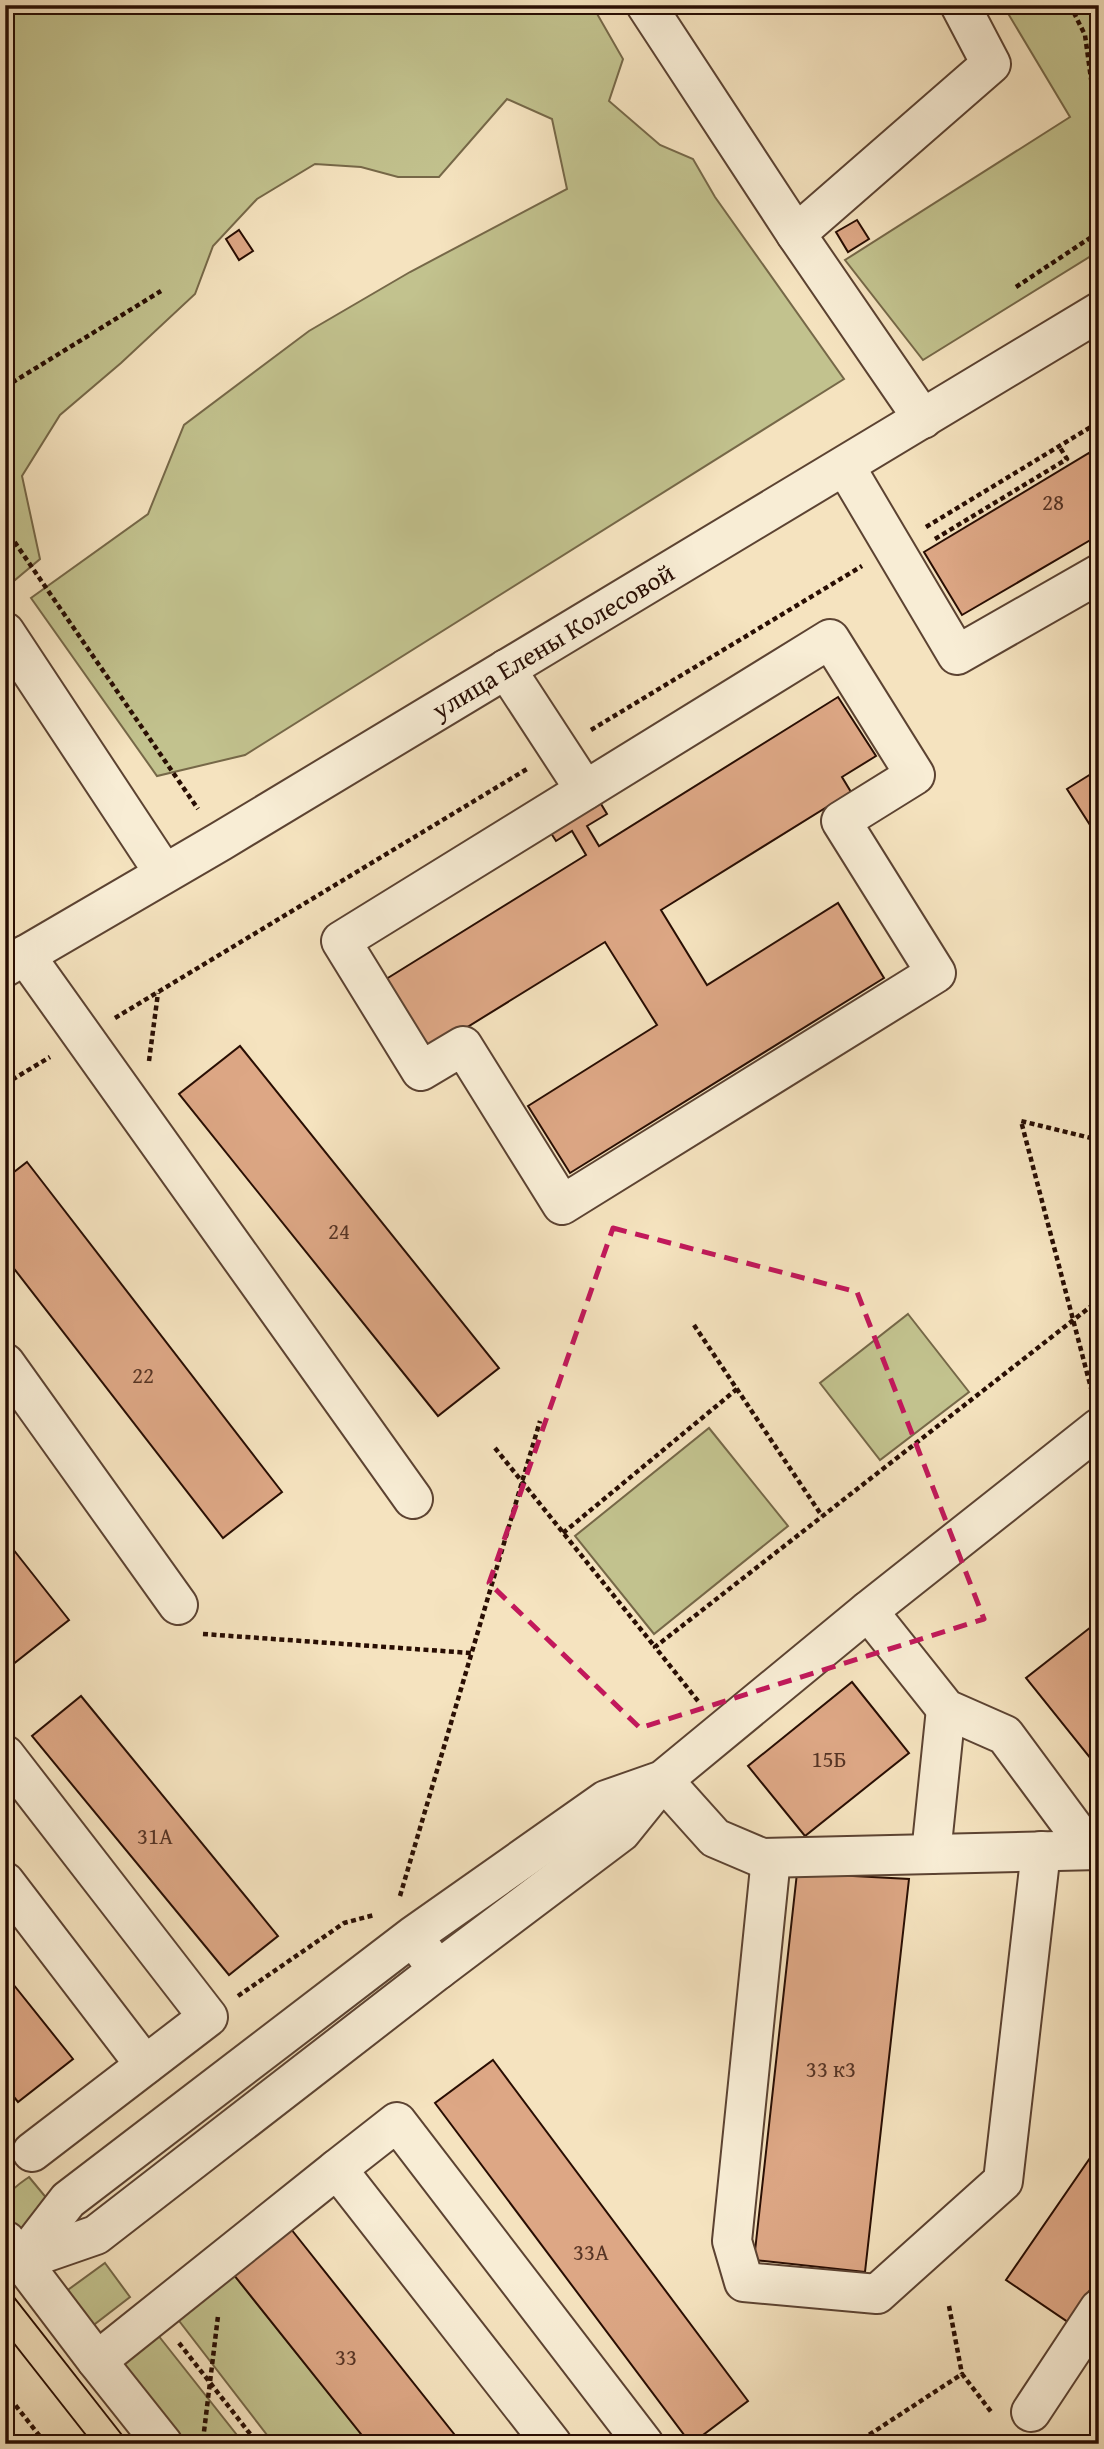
<svg xmlns="http://www.w3.org/2000/svg" width="1104" height="2449" viewBox="0 0 1104 2449" font-family="'Gentium Book Plus',serif">
<rect width="100%" height="100%" fill="#f5e3bf"/>
<filter id="stains"><feTurbulence type="fractalNoise" baseFrequency=".00286" numOctaves="4"/><feColorMatrix values="0 0 0 0 .2 0 0 0 0 .09 0 0 0 0 .02 0 0 0 .5 -.17"/></filter>
<radialGradient id="worn" r=".72"><stop offset=".6" stop-color="#630" stop-opacity="0"/><stop offset="1" stop-color="#630" stop-opacity=".3"/></radialGradient>
<g fill="#c2c28e" stroke="#766848" stroke-width="2">
<polygon points="5,5 592,5 623,59 609,101 660,145 693,159 715,197 844,379 245,755 157,776 31,598 148,514 184,425 309,331 410,272 567,189 552,119 507,99 439,177 398,177 361,167 315,164 257,199 213,246 195,294 121,363 60,415 22,476 40,559 9,585 5,580"/>
<polygon points="1003,5 1099,5 1099,251 923,360 845,260 1070,117"/>
<polygon points="908,1314 969,1392 880,1460 820,1383"/>
<polygon points="709,1428 788,1526 654,1634 575,1536"/>
<path d="M29,2177L58,2212L25,2231C11,2226 0,2211 8,2196C12,2188 22,2182 29,2177Z"/>
<polygon points="105,2263 130,2297 91,2327 65,2292"/>
<polygon points="230,2270 369,2444 274,2444 173,2313"/>
<polygon points="150,2325 244,2444 184,2444 113,2354"/>
</g>
<g fill="#dda785" stroke="#290e03" stroke-width="2">
<polygon points="857,220 869,239 848,252 836,232"/>
<polygon points="239,230 253,251 239,260 226,239"/>
<polygon points="1089,453 1099,470 1099,535 962,615 924,552"/>
<polygon points="838,697 876,756 842,777 851,792 661,910 707,985 838,903 884,978 570,1173 528,1106 657,1025 605,942 427,1052 383,981 586,855 572,831 556,841 549,830 598,799 607,814 587,826 599,846"/>
<polygon points="1099,769 1099,835 1097,836 1067,789"/>
<polygon points="240,1046 499,1368 438,1416 179,1094"/>
<polygon points="27,1162 282,1492 223,1538 5,1257 5,1179"/>
<polygon points="5,1539 69,1620 12,1665 5,1656"/>
<polygon points="1096,1623 1099,1626 1099,1769 1026,1678"/>
<polygon points="852,1682 909,1753 805,1836 748,1766"/>
<polygon points="81,1696 278,1936 229,1975 32,1736"/>
<polygon points="797,1873 909,1879 865,2272 754,2260"/>
<polygon points="5,1974 73,2059 18,2102 5,2086"/>
<polygon points="493,2060 748,2401 691,2444 435,2103"/>
<polygon points="1099,2145 1099,2277 1068,2322 1006,2280"/>
<polygon points="287,2224 462,2444 369,2444 230,2270"/>
</g>
<g fill="none" stroke-linecap="round" stroke-linejoin="round">
<defs>
<g id="minor">
<polyline points="646,5 796,234"/>
<polyline points="923,419 796,234 991,64 960,5"/>
<polyline points="845,466 957,655 1099,574"/>
<polyline points="5,632 164,873"/>
<polygon points="830,639 915,775 841,821 936,973 562,1205 463,1046 421,1071 341,941"/>
<polyline points="506,669 585,790"/>
<polyline points="25,955 413,1499"/>
<polyline points="5,967 221,841 1099,312"/>
<polyline points="5,1363 178,1605"/>
<polyline points="868,1611 946,1709 1005,1735 1090,1850"/>
<polyline points="5,1755 208,2017 32,2152"/>
<polyline points="931,1854 946,1709"/>
<polyline points="771,1858 732,2241 744,2282 877,2294 1003,2181 1041,1851"/>
<polyline points="5,1882 145,2065"/>
<polyline points="438,1970 621,1832 663,1780 715,1838 762,1858 1099,1850"/>
<polyline points="337,2169 397,2122 644,2444"/>
<polyline points="6,2241 97,2361 163,2444"/>
<polyline points="21,2261 68,2200 413,1936 606,1800 663,1780 868,1611 1099,1428"/>
<polyline points="21,2261 96,2235 438,1970 423,1950"/>
<polyline points="97,2361 337,2169 552,2444"/>
<polyline points="1031,2412 1099,2309"/>
</g>
</defs>
<use href="#minor" stroke="#5c4332" stroke-width="42"/>
<g stroke="#290e03" stroke-width="4.5" stroke-dasharray="5 3.5" stroke-linecap="butt">
<polyline points="1070,5 1085,35 1099,137"/>
<polyline points="1016,287 1099,232"/>
<polyline points="5,387 161,291"/>
<polyline points="926,527 1099,422"/>
<polyline points="5,528 198,809"/>
<polyline points="935,539 1067,459 1059,446"/>
<polyline points="591,730 862,566"/>
<polyline points="115,1018 527,769"/>
<polyline points="149,1061 158,993"/>
<polyline points="5,1084 50,1057"/>
<polyline points="694,1325 822,1516"/>
<polyline points="1092,1392 1021,1121 1099,1140"/>
<polyline points="495,1448 655,1647"/>
<polyline points="563,1533 737,1389"/>
<polyline points="203,1634 471,1653"/>
<polyline points="698,1701 655,1647 1099,1300"/>
<polyline points="400,1896 540,1421"/>
<polyline points="238,1996 344,1923 374,1915"/>
<polyline points="949,2306 962,2374"/>
<polyline points="179,2343 258,2444"/>
<polyline points="5,2392 46,2444"/>
<polyline points="203,2440 218,2316"/>
<polyline points="5,2441 7,2444"/>
<polyline points="855,2444 962,2374 992,2413"/>
</g>
<use href="#minor" stroke="#f8edd5" stroke-width="38"/>
<g stroke="#290e03" stroke-width="2">
<polyline points="5,2286 129,2444"/>
<polyline points="5,2332 93,2444"/>
</g>
</g>
<path fill="none" stroke="#c2185b" stroke-width="5" stroke-dasharray="14 9" stroke-linejoin="round" d="M613,1228L857,1292L984,1619L640,1728L489,1583Z"/>
<g text-anchor="middle" stroke-width="5" stroke-linejoin="round" paint-order="stroke">
<g font-size="23" fill="#563424">
<text x="1053" y="510">28</text>
<text x="339" y="1239">24</text>
<text x="143" y="1383">22</text>
<text x="829" y="1767">15Б</text>
<text x="155" y="1844">31А</text>
<text x="831" y="2077">33 к3</text>
<text x="591" y="2260">33А</text>
<text x="346" y="2365">33</text>
</g>
<g font-size="26" fill="#290e03" stroke="#f8edd5">
<text transform="translate(553 641) rotate(-31)" y="9">улица Елены Колесовой</text>
</g>
</g>
<rect width="1104" height="2449" fill="none" stroke="#f5e3bf" stroke-width="28"/>
<rect x="7" y="7" width="1090" height="2435" fill="none" stroke="#290e03" stroke-width="3.5"/>
<rect x="14" y="14" width="1076" height="2421" fill="none" stroke="#290e03" stroke-width="2"/>
<rect width="100%" height="100%" filter="url(#stains)"/>
<rect width="100%" height="100%" fill="url(#worn)"/>
</svg>
